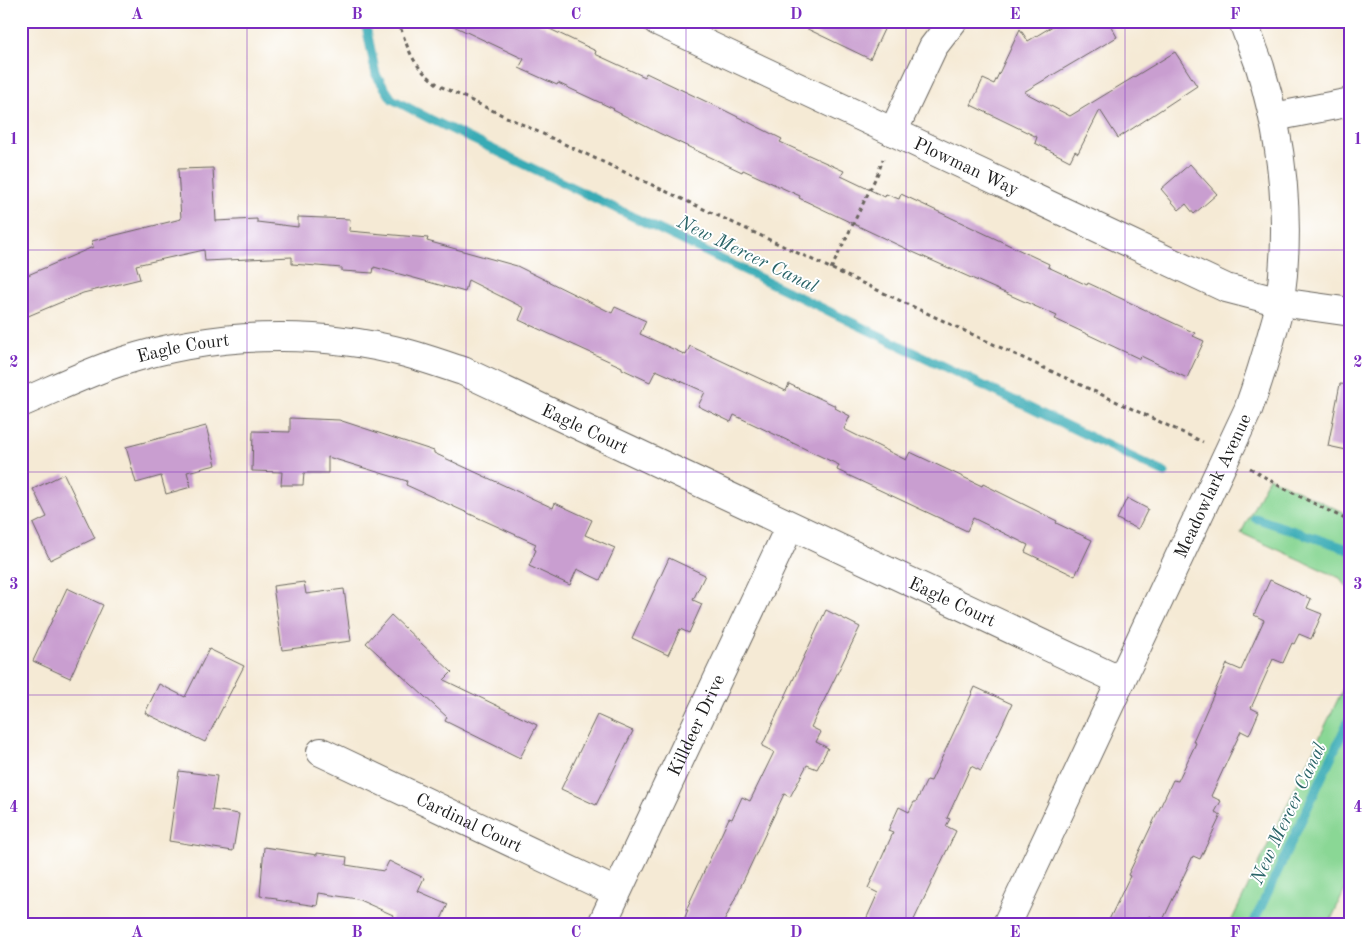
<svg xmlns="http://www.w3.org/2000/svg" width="1372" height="945" viewBox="0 0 1372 945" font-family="'Old Standard TT',serif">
<rect width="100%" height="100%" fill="#fff"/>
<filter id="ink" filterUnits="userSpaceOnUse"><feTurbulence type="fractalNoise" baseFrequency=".02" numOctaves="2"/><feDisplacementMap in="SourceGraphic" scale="10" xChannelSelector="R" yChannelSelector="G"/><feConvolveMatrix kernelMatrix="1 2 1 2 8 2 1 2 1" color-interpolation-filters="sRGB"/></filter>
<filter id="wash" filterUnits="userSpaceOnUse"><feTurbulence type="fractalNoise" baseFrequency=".0096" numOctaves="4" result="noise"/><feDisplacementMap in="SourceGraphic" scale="20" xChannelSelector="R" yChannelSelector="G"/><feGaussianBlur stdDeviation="1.12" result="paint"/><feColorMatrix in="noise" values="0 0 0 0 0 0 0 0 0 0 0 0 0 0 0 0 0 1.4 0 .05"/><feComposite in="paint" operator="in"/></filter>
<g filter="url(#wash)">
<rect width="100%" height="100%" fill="#f5ead5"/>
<g fill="#8ad795" stroke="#537a58">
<polygon points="1269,477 1351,516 1351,592 1340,578 1241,533"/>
<polygon points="1351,672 1351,877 1329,924 1230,924"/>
</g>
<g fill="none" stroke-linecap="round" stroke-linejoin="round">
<g stroke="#39abb5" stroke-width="9">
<polyline points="365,21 376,75 392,99 430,119 1165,473"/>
<polyline points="1255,518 1351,550"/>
<polyline points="1253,924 1351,715"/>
</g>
</g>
<g id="blocks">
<g fill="#c99ed0">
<polygon points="443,21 533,21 596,51 595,54 645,77 646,73 726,111 782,139 780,142 844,171 841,176 885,197 886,194 899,199 901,194 1049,264 1048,267 1087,285 1088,283 1195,333 1193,336 1204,341 1187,378 1141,356 1140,359 1055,319 1057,316 915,253 799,198 800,196 743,170 742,172 659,133 613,110 614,109 558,83 557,85 519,68 524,59"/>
<polygon points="791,21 888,21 870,59"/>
<polygon points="1061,21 1108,21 1117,37 1024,92 1070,116 1175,52 1197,86 1118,138 1100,110 1078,153 1075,151 1070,161 1035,143 1037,137 971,105 983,79 994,84 1020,29 1028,41"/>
<polygon points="1190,164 1217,194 1194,214 1186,204 1179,210 1161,189"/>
<polygon points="213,168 216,221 257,219 257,222 298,227 298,217 350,219 349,231 428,238 427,241 517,266 612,313 615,307 646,321 640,334 686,355 690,346 786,391 789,384 836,406 835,408 850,416 844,429 906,460 910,452 982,486 983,484 1057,521 1056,523 1092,540 1075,576 1025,552 1028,545 973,518 967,531 837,470 839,465 734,415 731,422 698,406 705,392 656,370 650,382 622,369 622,367 519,320 524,308 468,280 465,292 374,267 373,273 342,271 342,268 292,264 292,257 205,261 204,250 136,265 140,279 83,293 21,319 21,278 93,247 92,241 181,219 178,169"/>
<polygon points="1340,384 1351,385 1351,451 1328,446"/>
<polygon points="290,418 339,420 434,451 434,453 553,508 555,503 592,520 585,535 615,548 600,580 577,569 570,585 529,566 536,550 534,549 536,544 406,485 407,481 328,457 328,473 304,473 303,485 281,485 282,472 252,471 253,431 290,432"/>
<polygon points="206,426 216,465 187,472 191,487 166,494 161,476 136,483 126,447"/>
<polygon points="64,474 95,538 50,560 33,524 47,517 33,489"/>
<polygon points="1127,498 1148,509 1138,529 1117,519"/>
<polygon points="669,558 705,575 693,600 702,604 689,633 680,629 668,655 632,638"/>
<polygon points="1270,580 1311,599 1307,608 1322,614 1311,639 1299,634 1294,644 1292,643 1283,663 1273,659 1251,708 1259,712 1249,735 1241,731 1211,796 1221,801 1215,812 1221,815 1200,859 1193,856 1162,922 1149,916 1145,924 1107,924 1130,876 1128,875 1173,780 1178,781 1196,743 1193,741 1227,664 1241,670 1264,620 1254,615"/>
<polygon points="304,582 306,594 344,589 351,641 282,650 273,586"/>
<polygon points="67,588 103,605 70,678 33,661"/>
<polygon points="826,610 860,627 811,727 821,732 816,742 828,748 817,769 807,765 790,797 784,794 723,924 682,924 688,910 686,910 729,818 732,819 742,797 750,801 774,752 762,746"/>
<polygon points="391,615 452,672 444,680 537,725 520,758 445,721 447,717 366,643"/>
<polygon points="209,649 244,666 205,742 145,713 159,684 185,697"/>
<polygon points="975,687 1012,704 981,771 971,766 947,818 950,819 946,826 956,831 912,924 864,924 878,893 868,888 893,833 888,831 899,807 909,812 914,802 916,802 927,780 931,781"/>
<polygon points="597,715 633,731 596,805 561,789"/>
<polygon points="179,771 217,776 212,810 239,814 233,851 169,841"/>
<polygon points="264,847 317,855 317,853 347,857 346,865 384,871 389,861 424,878 418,891 448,904 439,924 389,924 393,915 357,899 319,893 317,906 276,900 277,898 260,896"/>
</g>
</g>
</g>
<g filter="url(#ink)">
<use href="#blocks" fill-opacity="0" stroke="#68645d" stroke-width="1"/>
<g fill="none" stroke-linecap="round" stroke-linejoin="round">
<defs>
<g id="minor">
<path id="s1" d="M657,21L1226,288L1280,302L1351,312"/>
<polyline points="1274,117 1351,102"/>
<polyline points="893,132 933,47 953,21"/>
<path id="s2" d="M21,403C54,389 86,373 120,362C210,333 313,328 406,353C425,358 444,365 463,371L1121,681"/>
<path id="s3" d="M321,752L616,892"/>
<path id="s4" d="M602,924L790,526"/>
<path id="s5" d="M1007,924L1248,410C1257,385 1265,360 1272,334C1275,323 1279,312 1280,301C1291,223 1283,142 1260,67C1255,52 1248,37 1243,21"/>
</g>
</defs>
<use href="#minor" stroke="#68645d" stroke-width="30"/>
<g stroke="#68645d" stroke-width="3" stroke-dasharray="4 4" stroke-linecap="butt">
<path d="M398,21C410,53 411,65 440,86L1203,442"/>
<polyline points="831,269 878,173 883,159"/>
<polyline points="1250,468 1281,487 1351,522"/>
</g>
<use href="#minor" stroke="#fff" stroke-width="28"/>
</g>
</g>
<path fill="none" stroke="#7b2cbf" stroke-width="1" stroke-opacity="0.55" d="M247,21V924M466,21V924M686,21V924M906,21V924M1125,21V924M21,250H1351M21,472H1351M21,695H1351"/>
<g text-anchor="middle" stroke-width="4" stroke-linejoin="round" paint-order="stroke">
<g font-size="18" fill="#1c1c1c" stroke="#fff">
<text dy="6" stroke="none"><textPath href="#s1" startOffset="342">Plowman Way</textPath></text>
<text dy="6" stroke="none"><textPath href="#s2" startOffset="172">Eagle Court</textPath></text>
<text dy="6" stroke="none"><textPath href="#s2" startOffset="592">Eagle Court</textPath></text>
<text dy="6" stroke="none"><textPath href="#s5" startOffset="484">Meadowlark Avenue</textPath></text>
<text dy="6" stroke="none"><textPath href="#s2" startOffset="998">Eagle Court</textPath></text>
<text dy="6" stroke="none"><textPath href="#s4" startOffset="220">Killdeer Drive</textPath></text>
<text dy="6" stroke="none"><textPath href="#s3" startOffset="164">Cardinal Court</textPath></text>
</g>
<g font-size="19" font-style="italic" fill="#2a6468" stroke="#fff">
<text transform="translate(748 253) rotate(26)" y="7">New Mercer Canal</text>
<text transform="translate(1287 813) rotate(-65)" y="7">New Mercer Canal</text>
</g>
</g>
<rect width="1372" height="945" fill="none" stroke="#fff" stroke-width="55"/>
<rect x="28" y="28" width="1316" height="890" fill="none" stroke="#7b2cbf" stroke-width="2"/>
<g font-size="16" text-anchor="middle" font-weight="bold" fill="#7b2cbf">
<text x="137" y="19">A</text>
<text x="357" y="19">B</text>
<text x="576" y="19">C</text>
<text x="796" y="19">D</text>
<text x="1015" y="19">E</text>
<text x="1235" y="19">F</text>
<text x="14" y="144">1</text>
<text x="1358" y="144">1</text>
<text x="14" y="367">2</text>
<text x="1358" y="367">2</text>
<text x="14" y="589">3</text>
<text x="1358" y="589">3</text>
<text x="14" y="812">4</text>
<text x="1358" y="812">4</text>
<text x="137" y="937">A</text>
<text x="357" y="937">B</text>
<text x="576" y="937">C</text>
<text x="796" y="937">D</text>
<text x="1015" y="937">E</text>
<text x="1235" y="937">F</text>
</g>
</svg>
